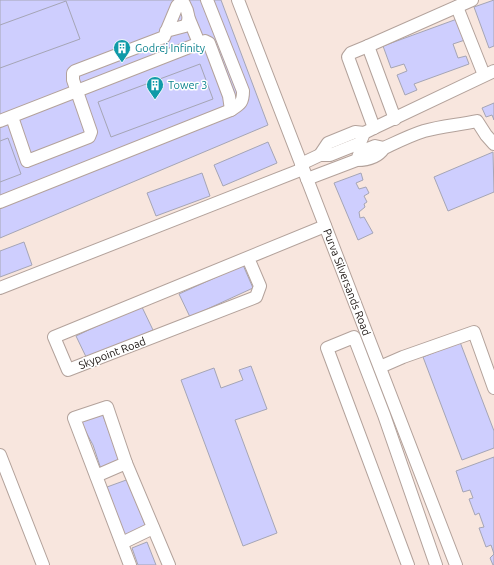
<svg xmlns="http://www.w3.org/2000/svg" width="494" height="565" viewBox="0 0 494 565" font-family="Ubuntu,sans-serif">
<rect width="100%" height="100%" fill="#f8e6de"/>
<g fill="#cecefe" stroke="#a5a5b5">
<polygon points="0,0 221,0 268,125 0,238"/>
<polygon points="494,0 494,46 489,48 474,7"/>
<polygon points="66,1 80,39 0,68 0,25"/>
<polygon points="457,19 465,40 453,44 458,58 466,56 469,64 414,84 417,90 405,95 397,75 407,71 404,64 391,68 383,46"/>
<polygon points="200,64 213,99 111,137 98,102"/>
<polygon points="494,103 494,120 492,115 486,117 482,108"/>
<polygon points="8,138 21,174 0,182 0,141"/>
<polygon points="268,142 277,163 223,186 214,165"/>
<polygon points="493,152 494,192 448,211 434,177"/>
<polygon points="202,173 210,196 156,216 147,193"/>
<polygon points="361,173 363,180 356,183 359,189 366,187 369,193 364,196 367,202 364,204 365,207 359,212 360,218 364,217 373,233 358,240 334,183"/>
<polygon points="24,242 32,265 0,277 0,251"/>
<polygon points="243,265 253,288 190,317 179,294"/>
<polygon points="141,305 153,330 88,361 76,336"/>
<polygon points="460,342 494,431 494,448 462,460 423,357"/>
<polygon points="251,366 267,409 235,420 277,533 243,546 181,380 214,368 221,388 243,380 239,370"/>
<polygon points="102,413 114,445 123,461 101,469 93,445 80,421"/>
<polygon points="494,457 494,565 493,565 490,558 494,554 491,545 486,547 479,528 484,527 479,513 475,515 469,499 473,498 470,490 463,492 456,471"/>
<polygon points="129,479 146,528 124,536 107,487"/>
<polygon points="147,542 156,565 138,565 132,548"/>
</g>
<g fill="none" stroke-linecap="round" stroke-linejoin="round">
<defs>
<g id="minor">
<polyline points="238,0 456,565"/>
<polyline points="457,7 484,75"/>
<polyline points="189,19 199,43"/>
<polyline points="368,46 351,53 348,57 374,128"/>
<path d="M12,117L27,161L89,137L91,132L73,80V73L75,71L164,37L177,6L179,4H184C188,11 191,21 185,26L166,31"/>
<polyline points="395,119 368,46 472,0"/>
<polyline points="0,121 205,41 209,43 229,96 231,110"/>
<path d="M384,148C397,142 411,135 424,131C442,126 459,125 477,121L486,135L494,144"/>
<polyline points="320,155 328,143 355,132 364,133"/>
<polyline points="301,164 320,155 330,155 360,143 364,133 374,128 494,71"/>
<path d="M307,179L357,160C368,160 378,157 384,148L375,146L360,152L357,160"/>
<path d="M0,202L231,110C240,104 243,103 243,91L207,0"/>
<polyline points="248,258 260,286 256,297 68,370 54,337 325,226"/>
<polyline points="0,288 303,169"/>
<polyline points="380,367 403,357 474,332 494,388"/>
<polyline points="0,455 43,565"/>
<polyline points="126,463 169,565"/>
<polyline points="96,476 126,463 107,407 74,418 130,565"/>
<polyline points="122,543 153,528"/>
<polyline points="408,565 327,348 354,337 384,415 436,565"/>
</g>
</defs>
<use href="#minor" stroke="#b3a29b" stroke-width="14"/>
<use href="#minor" stroke="#fff" stroke-width="12"/>
</g>
<defs>
<symbol id="building-pin" viewBox="-11 -11 22 30"><path d="M0 17L-7.5 6A9.5 9.5 0 1 1 7.5 6Z" fill="#0f9aa8" stroke="#fff"/><path d="M-4-6H4V6H1V3H-1V6H-4ZM-2.5-4.3h1.7v1.8h-1.7ZM.8-4.3h1.7v1.8H.8ZM-2.5-1h1.7V.8h-1.7ZM.8-1h1.7V.8H.8Z" fill="#fff"/></symbol>
</defs>
<g fill-rule="evenodd">
<use href="#building-pin" x="112" y="38" width="20" height="27"/>
<use href="#building-pin" x="145" y="75" width="20" height="27"/>
</g>
<g text-anchor="middle" stroke-width="3" stroke-linejoin="round" paint-order="stroke">
<g font-size="11" fill="#0d838f" stroke="#fff" text-anchor="start">
<text x="135" y="52">Godrej Infinity</text>
<text x="168" y="89">Tower 3</text>
</g>
<g font-size="11" fill="#191310" stroke="#fff">
<text transform="translate(347 282) rotate(69)" y="4">Purva Silversands Road</text>
<text transform="translate(112 353) rotate(-21)" y="4">Skypoint Road</text>
</g>
</g>
</svg>
